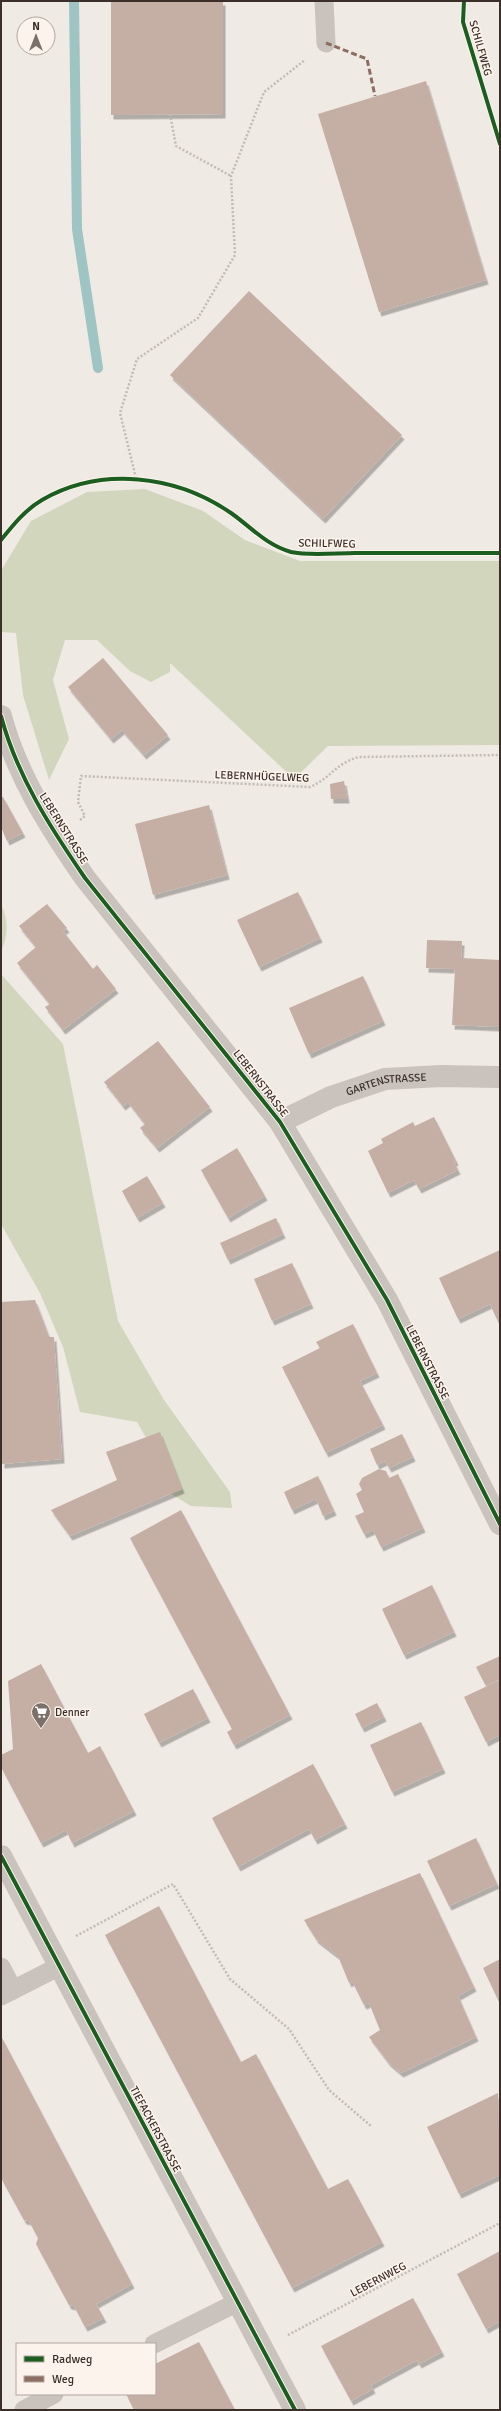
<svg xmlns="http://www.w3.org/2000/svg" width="501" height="2411" viewBox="0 0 501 2411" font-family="Signika,sans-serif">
<defs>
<filter id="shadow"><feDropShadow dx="2.5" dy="4.5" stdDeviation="0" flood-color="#0004"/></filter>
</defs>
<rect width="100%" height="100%" fill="#f0eae4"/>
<g fill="#d2d6bd">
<polygon points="145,489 203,511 245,540 300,561 500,561 500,745 328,746 294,779 170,663 170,672 151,682 130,671 97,640 65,640 53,680 69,739 49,780 23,695 16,633 1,632 2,569 31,521 87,492"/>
<path d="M1,905C9,918 8,938 1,951Z"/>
<polygon points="1,974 63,1044 118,1321 164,1400 230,1492 232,1508 191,1506 160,1487 156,1455 137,1422 80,1412 63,1347 40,1293 1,1224"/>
</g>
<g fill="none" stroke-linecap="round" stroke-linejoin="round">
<polyline stroke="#9ec4c3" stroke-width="10" points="74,1 77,229 98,368"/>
</g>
<g fill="#c5aea4" filter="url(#shadow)">
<polygon points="111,1 223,1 223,114 111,115"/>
<polygon points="426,81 486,280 379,312 318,114"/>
<polygon points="249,291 402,435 323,519 170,375"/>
<polygon points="103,658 168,735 144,755 122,730 111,739 68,687"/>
<polygon points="344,781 347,799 331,799 330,784"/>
<polygon points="1,797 3,797 23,833 7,841 1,827"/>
<polygon points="209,805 227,875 153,895 135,824"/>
<polygon points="298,892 320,938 259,967 237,920"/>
<polygon points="47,904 67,928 63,931 93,969 97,965 116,989 63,1030 45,1007 50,1004 17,963 36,947 19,926"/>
<polygon points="427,940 462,941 461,958 500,960 500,1027 452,1025 455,969 426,968"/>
<polygon points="363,976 383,1021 309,1054 289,1008"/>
<polygon points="158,1041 210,1107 157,1148 140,1128 145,1124 128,1102 123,1106 104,1082"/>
<polygon points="434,1117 456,1161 454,1162 458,1170 419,1189 414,1180 388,1193 368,1151 383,1143 381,1139 413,1122 415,1126"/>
<polygon points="237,1148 265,1196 228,1218 201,1170"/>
<polygon points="147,1176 163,1203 137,1218 122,1191"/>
<polygon points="276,1218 283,1234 228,1260 220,1243"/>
<polygon points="500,1250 500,1326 490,1304 458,1319 439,1278"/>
<polygon points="292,1263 311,1304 272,1321 254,1279"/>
<polygon points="35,1300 49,1337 54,1337 62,1459 2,1464 1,1302"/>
<polygon points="353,1324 377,1373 360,1381 383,1425 326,1453 282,1367 320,1348 316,1342"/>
<polygon points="160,1432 182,1489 70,1536 51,1510 117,1480 106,1452"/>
<polygon points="402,1434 413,1457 389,1468 385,1461 377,1465 370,1449"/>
<polygon points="379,1469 386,1471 389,1478 398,1474 423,1528 381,1547 373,1530 364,1534 355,1516 364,1512 356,1494 362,1490 359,1484 362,1478"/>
<polygon points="318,1476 334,1511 323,1516 316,1499 292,1510 284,1492"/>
<polygon points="181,1510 290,1715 234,1745 227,1732 232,1729 130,1538"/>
<polygon points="432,1585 454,1632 404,1655 382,1609"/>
<polygon points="500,1656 500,1679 486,1686 476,1667"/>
<polygon points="41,1664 88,1753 100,1746 134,1811 72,1843 66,1830 41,1843 1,1767 1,1755 13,1749 8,1681"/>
<polygon points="500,1680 500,1735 486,1742 464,1697"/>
<polygon points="193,1689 208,1718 159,1743 144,1714"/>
<polygon points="377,1703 384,1717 362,1728 355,1714"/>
<polygon points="421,1722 443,1769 392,1792 370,1745"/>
<polygon points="313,1764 345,1824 315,1840 309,1829 238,1867 212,1818"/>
<polygon points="476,1838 497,1884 449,1906 427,1861"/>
<polygon points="420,1873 474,1987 458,1996 476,2037 401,2073 388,2062 369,2037 380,2030 369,2003 364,2005 352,1981 349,1983 338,1956 316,1939 304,1920"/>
<polygon points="159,1906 241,2062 256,2054 328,2189 348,2179 382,2242 292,2288 105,1935"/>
<polygon points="500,1959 500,2004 483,1968"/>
<polygon points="1,2036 132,2284 96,2304 104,2318 85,2327 74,2306 69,2305 36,2244 38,2238 29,2221 24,2220 1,2178"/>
<polygon points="498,2093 500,2175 459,2194 427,2127"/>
<polygon points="500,2251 500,2321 486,2329 457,2274"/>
<polygon points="413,2298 442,2352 419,2364 417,2360 371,2385 373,2389 351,2401 321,2346"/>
<polygon points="199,2342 235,2410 134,2410 126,2394 155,2394 155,2364"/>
</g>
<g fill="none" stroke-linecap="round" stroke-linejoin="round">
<g stroke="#c2bbb5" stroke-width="2.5" stroke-dasharray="2 2" stroke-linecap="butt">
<polyline points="464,1 463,22 500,144"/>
<polyline points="170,114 176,146 231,176"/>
<polyline points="136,478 120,413 137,359 198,318 235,255 231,176 264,92 305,60"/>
<path d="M1,540C13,525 25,510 42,500C101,466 176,475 231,513C251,527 266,545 291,552C309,556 336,553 355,553C403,553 452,553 500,553"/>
<path d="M80,820L85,816L78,802L81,776L310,787C331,778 336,763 359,757L500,755"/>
<polyline points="76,1936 173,1884 230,1979 289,2029 329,2090 371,2126"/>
<polyline points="288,2335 500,2223"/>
</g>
<g stroke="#cac2bc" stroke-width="19">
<polyline points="324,1 326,43"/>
<polyline points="1,1967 13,1990"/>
<polyline points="1,1996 60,1966"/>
<polyline points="154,2344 238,2302"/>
<polyline points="24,2410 54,2394"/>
</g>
<g stroke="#cac2bc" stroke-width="22">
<path d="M1,716C17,776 50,827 85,878L280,1122L387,1300L500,1524"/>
<path id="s1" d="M280,1122L331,1097L385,1079L441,1076L500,1077"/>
<polyline points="1,1856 295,2410"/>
</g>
<polyline stroke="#8d6e63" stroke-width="3" stroke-dasharray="6 3" stroke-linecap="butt" points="326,43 367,59 375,96"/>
<defs>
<g id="cycleway">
<polyline points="464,1 463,22 500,144"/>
<path d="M1,540C13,525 25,510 42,500C101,466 176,475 231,513C251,527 266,545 291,552C309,556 336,553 355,553C403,553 452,553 500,553"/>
<path d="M1,716C17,776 50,827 85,878L280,1122L387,1300L500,1524"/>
<polyline points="1,1856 295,2410"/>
</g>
</defs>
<use href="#cycleway" stroke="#fcf4ec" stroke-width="6"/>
<use href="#cycleway" stroke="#1b5e20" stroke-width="4"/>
</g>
<defs>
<symbol id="supermarket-pin" viewBox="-11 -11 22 30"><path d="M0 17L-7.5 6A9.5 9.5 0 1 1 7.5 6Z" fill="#7b706a" stroke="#fcf4ec"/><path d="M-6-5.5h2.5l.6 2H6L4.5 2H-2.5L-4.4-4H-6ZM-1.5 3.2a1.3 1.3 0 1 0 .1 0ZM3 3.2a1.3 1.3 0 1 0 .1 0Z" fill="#fff"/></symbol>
</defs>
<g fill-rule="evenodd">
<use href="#supermarket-pin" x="30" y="1701" width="22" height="30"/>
</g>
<g text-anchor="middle" stroke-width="3" stroke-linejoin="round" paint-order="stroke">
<g font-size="11" fill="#3c2f29" stroke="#fcf4ec">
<text transform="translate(481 48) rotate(74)" y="4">SCHILFWEG</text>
<text transform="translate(327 543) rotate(1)" y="4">SCHILFWEG</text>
<text transform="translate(262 776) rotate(2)" y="4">LEBERNHÜGELWEG</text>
<text transform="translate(64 828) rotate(58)" y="4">LEBERNSTRASSE</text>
<text transform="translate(261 1083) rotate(52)" y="4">LEBERNSTRASSE</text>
<text dy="4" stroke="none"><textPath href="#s1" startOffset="114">GARTENSTRASSE</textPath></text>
<text transform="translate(428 1362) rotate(63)" y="4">LEBERNSTRASSE</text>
<text transform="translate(156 2129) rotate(62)" y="4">TIEFACKERSTRASSE</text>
<text transform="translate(378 2279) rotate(-28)" y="4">LEBERNWEG</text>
</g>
<g font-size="11" fill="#3c2f29" stroke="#fcf4ec" text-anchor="start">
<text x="55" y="1716">Denner</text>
</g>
</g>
<rect width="501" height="2411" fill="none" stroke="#3c2f29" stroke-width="4"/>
<rect x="16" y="2343" width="140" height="52" fill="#fcf4ec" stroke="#afa59e"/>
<rect x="24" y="2356" width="20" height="6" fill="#1b5e20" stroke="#afa59e"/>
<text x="52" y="2363" font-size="12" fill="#3c2f29">Radweg</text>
<rect x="24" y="2376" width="20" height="6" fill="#8d6e63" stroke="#afa59e"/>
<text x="52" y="2383" font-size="12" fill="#3c2f29">Weg</text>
<g transform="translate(36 36)"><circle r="19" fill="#fcf4ec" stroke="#afa59e"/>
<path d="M0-3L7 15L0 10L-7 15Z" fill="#7b706a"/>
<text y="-6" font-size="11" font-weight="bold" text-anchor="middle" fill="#3c2f29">N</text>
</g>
</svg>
